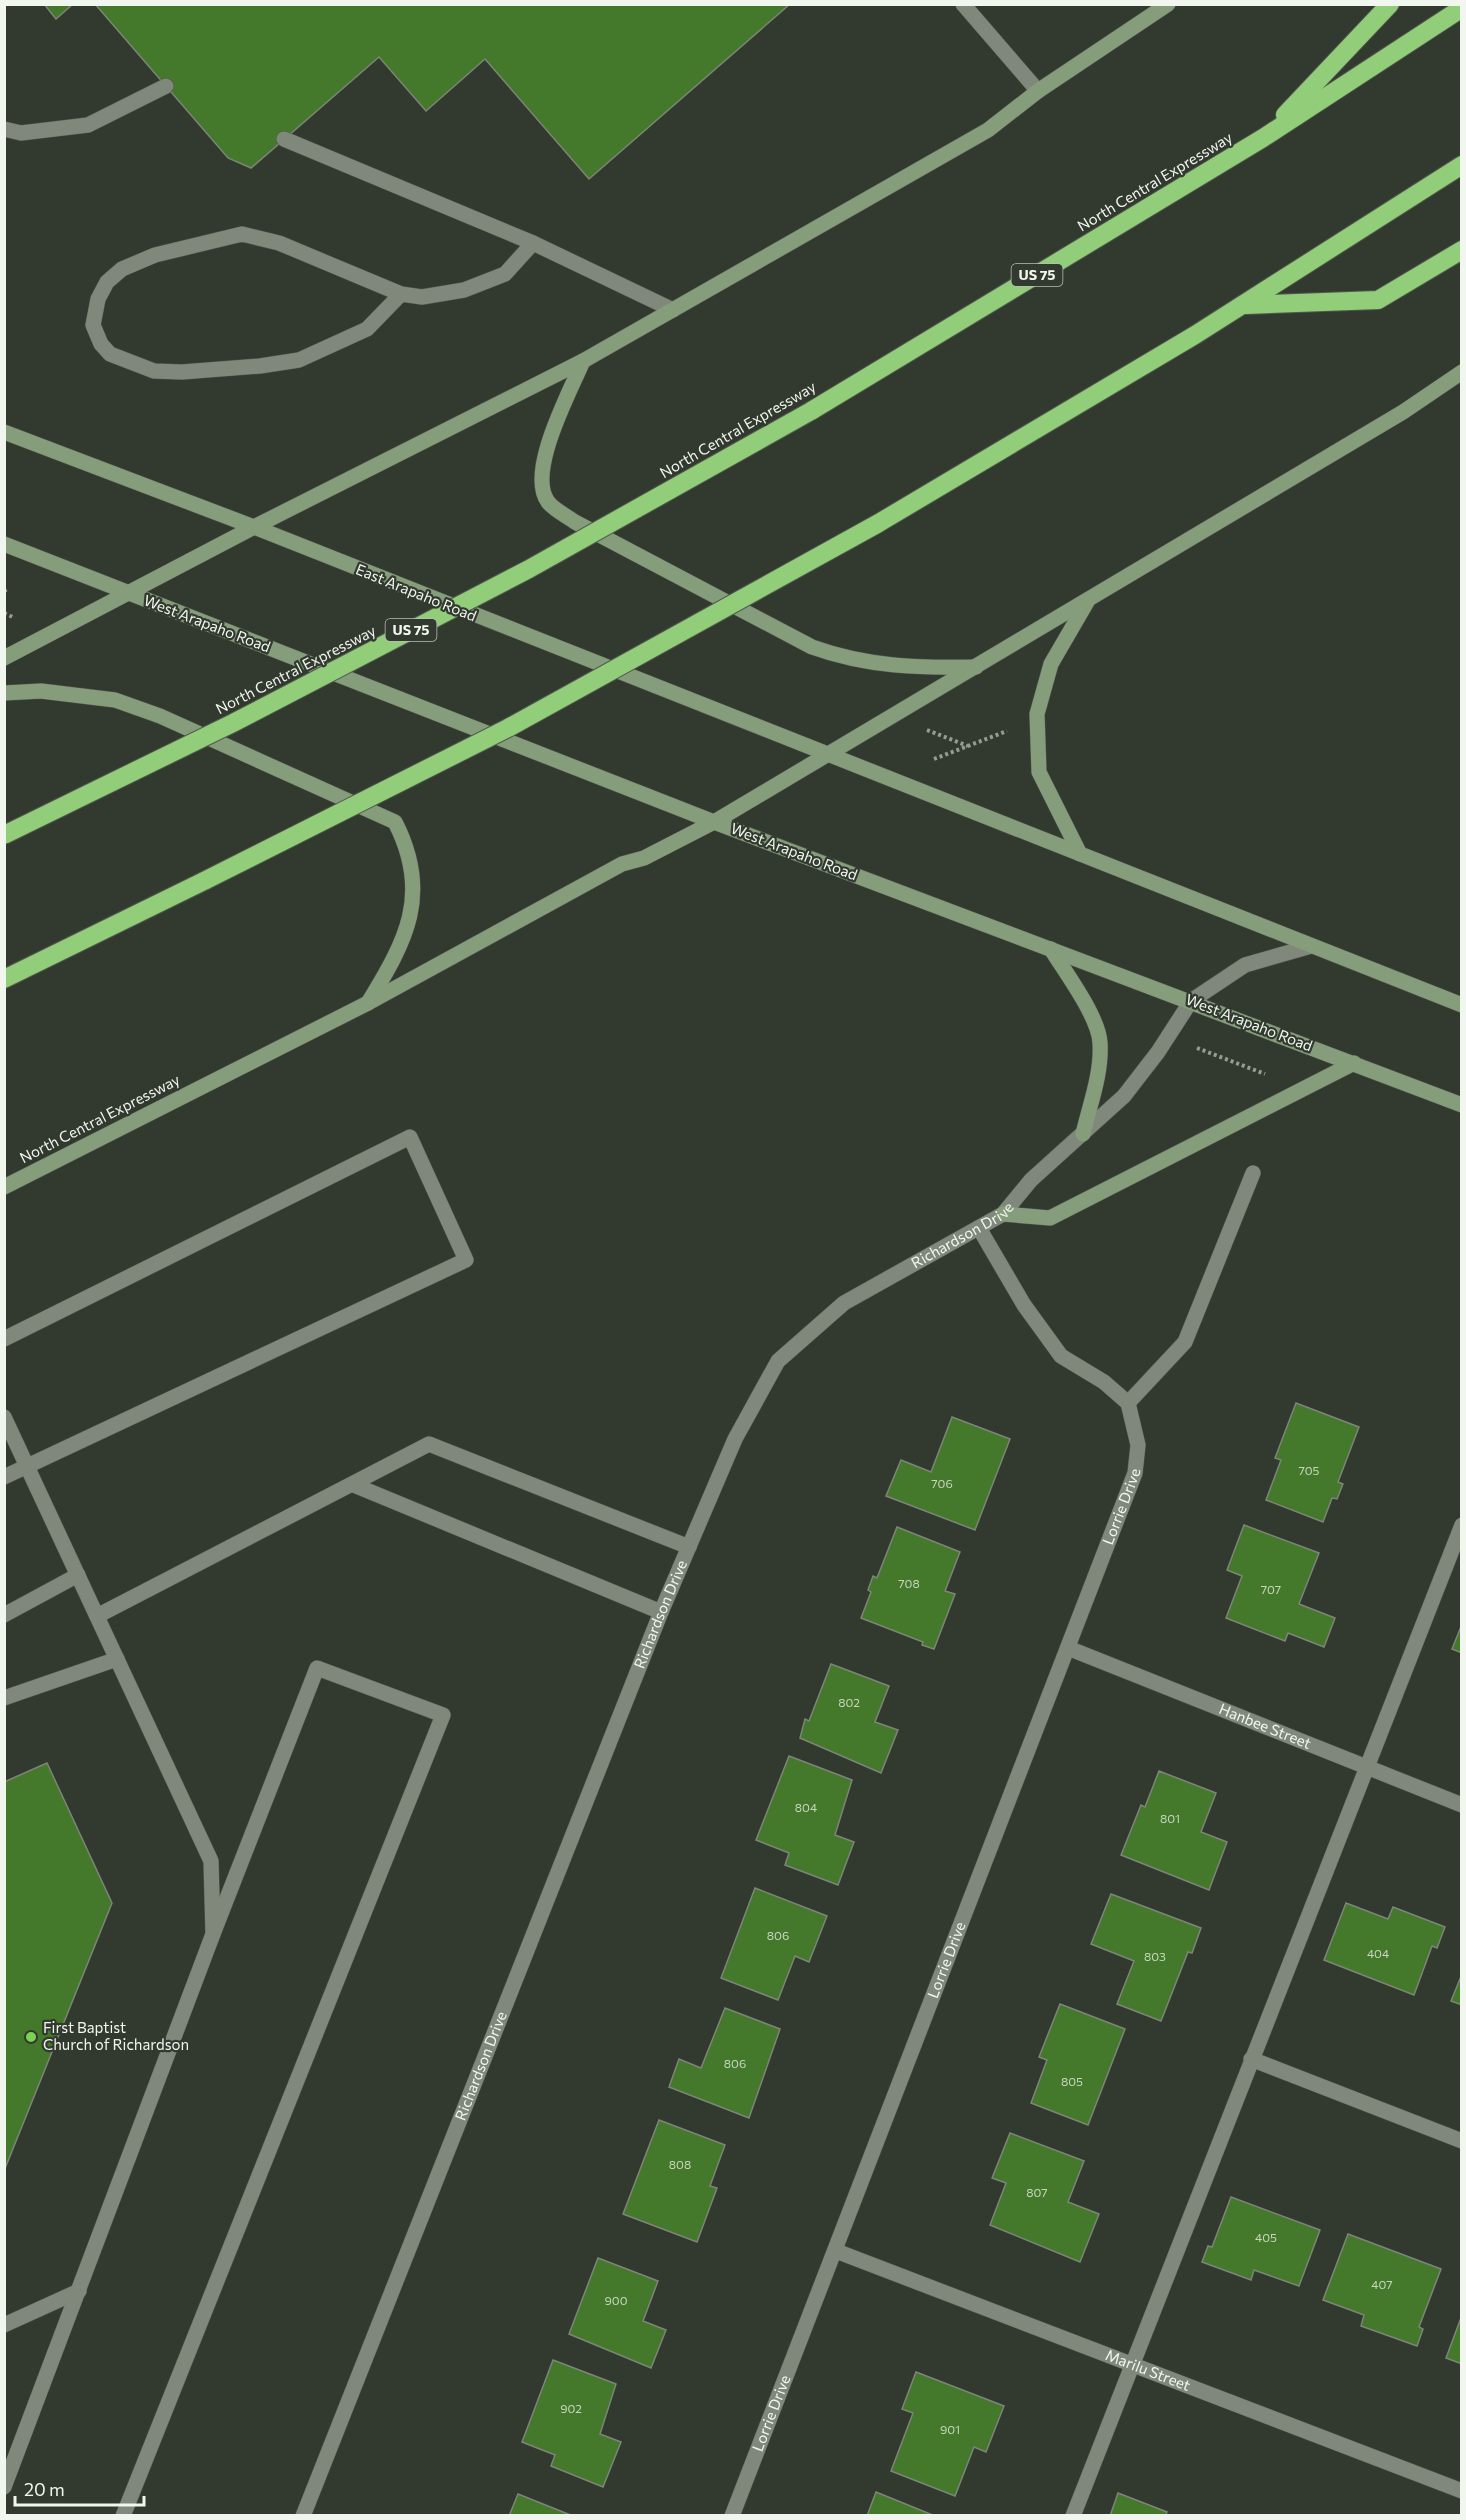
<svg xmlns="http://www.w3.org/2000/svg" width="1466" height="2520" viewBox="0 0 1466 2520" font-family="Commissioner,sans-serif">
<rect width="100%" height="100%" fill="#323a2f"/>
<g fill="#44782a" stroke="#7d857a" stroke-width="1.5">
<polygon points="44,4 73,4 56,19"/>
<polygon points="95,4 790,4 589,179 485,59 426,111 379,57 251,168 228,158"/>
<polygon points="1296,1403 1359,1427 1338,1482 1343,1484 1337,1499 1332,1498 1323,1522 1266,1500 1281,1460 1275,1458"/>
<polygon points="952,1417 1010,1439 975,1530 886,1496 901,1460 931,1472"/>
<polygon points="1244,1525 1319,1553 1299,1604 1335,1618 1324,1647 1288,1633 1285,1641 1226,1618 1242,1576 1227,1570"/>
<polygon points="897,1527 960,1552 945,1591 955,1594 934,1649 922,1645 923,1642 861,1618 871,1592 868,1590 873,1576 877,1578"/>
<polygon points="1462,1624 1462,1653 1452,1649"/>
<polygon points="831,1664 889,1686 875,1722 898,1730 881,1773 800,1738 805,1719 809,1721"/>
<polygon points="789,1756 852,1780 835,1835 854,1842 838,1885 785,1865 789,1853 756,1840"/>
<polygon points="47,1763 112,1903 4,2171 4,1782"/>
<polygon points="1159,1771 1216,1793 1201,1832 1227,1842 1209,1890 1121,1855 1141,1805 1145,1807"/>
<polygon points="755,1888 827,1916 809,1962 795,1956 778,2000 721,1978"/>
<polygon points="1111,1894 1201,1928 1192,1953 1188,1952 1161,2021 1117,2004 1134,1961 1091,1944"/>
<polygon points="1346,1903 1388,1919 1393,1907 1445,1927 1437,1948 1432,1946 1414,1995 1324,1960"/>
<polygon points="1462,1974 1462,2005 1451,2001"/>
<polygon points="1060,2004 1125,2029 1088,2125 1031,2103 1047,2060 1039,2057"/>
<polygon points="725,2008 780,2029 749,2118 669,2087 679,2059 701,2068"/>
<polygon points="659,2120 725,2145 710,2186 717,2188 697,2242 623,2214"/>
<polygon points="1010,2133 1084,2161 1068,2202 1099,2214 1080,2262 990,2225 1006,2183 992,2178"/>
<polygon points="1231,2197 1320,2230 1299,2286 1254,2270 1251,2280 1202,2262 1208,2246 1212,2247"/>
<polygon points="1348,2234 1441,2269 1419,2327 1423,2329 1417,2346 1361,2326 1364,2315 1323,2300"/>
<polygon points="598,2258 658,2281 643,2321 666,2330 651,2368 569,2334"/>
<polygon points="1462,2315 1462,2364 1446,2358"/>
<polygon points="553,2360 616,2384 600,2434 621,2442 603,2487 551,2466 555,2455 522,2442"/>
<polygon points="916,2372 1004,2406 986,2452 974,2447 955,2496 891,2471 913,2413 902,2409"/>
<polygon points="876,2492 935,2516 867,2516"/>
<polygon points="1118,2493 1167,2512 1165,2516 1110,2516"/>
<polygon points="518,2494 573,2516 509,2516"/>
</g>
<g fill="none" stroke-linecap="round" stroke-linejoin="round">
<defs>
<g id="service">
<polyline points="963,4 1038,91"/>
<polyline points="4,129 21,133 88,125 166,86"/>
<polyline points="284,139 533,243 673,310"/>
<polyline points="401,294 367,329 299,360 260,366 182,372 154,371 110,354 101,344 93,325 98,299 107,282 122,269 155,255 242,234 279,243 401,294 422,297 464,290 505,274 533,243"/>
<polyline points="4,1339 410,1137 466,1260 4,1477"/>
<polyline points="4,1417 211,1861 213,1934 4,2487"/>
<polyline points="354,1485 661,1612"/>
<polyline points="4,1615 78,1575"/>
<polyline points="97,1616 429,1444 689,1547"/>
<polyline points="4,1698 117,1659"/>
<polyline points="1251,2059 1462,2141"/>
<polyline points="4,2325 79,2291"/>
<polyline points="123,2516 443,1715 317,1668 213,1934"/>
<polyline points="1073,2516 1462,1525"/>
</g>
<g id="minor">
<polyline points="1128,1403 1185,1342 1253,1173"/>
<path id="s1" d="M1068,1648L1462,1805"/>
<path id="s2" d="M836,2251L1462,2491"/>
<path id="s3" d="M732,2516L1135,1473L1138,1445L1128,1403L1104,1382L1061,1356L1024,1305L979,1228"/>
</g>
<g id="tertiary">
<path id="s4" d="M303,2516L661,1612L735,1439L778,1361L844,1303L1003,1214L1031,1180L1124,1096L1158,1052L1191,1001L1245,965L1311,946"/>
</g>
<g id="secondary">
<path d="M583,361C570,392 526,472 548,502C554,510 567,516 575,522L812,647C868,667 918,668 976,667"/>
<polyline points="4,432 254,527 1462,1005"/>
<polyline points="4,544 714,822 1462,1105"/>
<polyline points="4,658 254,527 583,361 988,130 1038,91 1168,4"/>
<path d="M4,693L41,691L115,700L160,716L395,822C432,894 406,941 368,1003"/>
<polyline points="1080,854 1039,772 1037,714 1051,664 1087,602"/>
<path d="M1051,949C1065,972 1099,1017 1100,1043C1102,1073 1090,1104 1083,1134"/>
<polyline points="4,1187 368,1003 622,864 644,858 714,822 1403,412 1462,372"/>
<polyline points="1003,1214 1050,1218 1354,1063"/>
</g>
<g id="motorway">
<polyline points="1285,115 1390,4"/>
<polyline points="1246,305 1378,300 1462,250"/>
<polyline points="811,411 1263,138 1462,8"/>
<polyline points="877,524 1195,335 1462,165"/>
<polyline points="4,979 206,880"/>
</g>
</defs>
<use href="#service" stroke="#52584f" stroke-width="16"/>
<use href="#minor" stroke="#52584f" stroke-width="16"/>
<use href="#tertiary" stroke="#52584f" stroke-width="16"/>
<use href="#secondary" stroke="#52584f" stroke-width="16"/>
<use href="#motorway" stroke="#52584f" stroke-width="20"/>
<g stroke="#969c93" stroke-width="4" stroke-dasharray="3 3" stroke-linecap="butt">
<polyline points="4,591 9,588"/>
<polyline points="4,613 15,618"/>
<polyline points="927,730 968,746"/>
<polyline points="934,759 1007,731"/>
<polyline points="1197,1048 1265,1074"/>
</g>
<use href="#service" stroke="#80887c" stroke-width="15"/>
<use href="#minor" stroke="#80887c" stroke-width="15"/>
<use href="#tertiary" stroke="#80887c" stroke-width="15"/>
<use href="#secondary" stroke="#859d7b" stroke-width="15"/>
<use href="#motorway" stroke="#92ce79" stroke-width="18"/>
<defs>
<g id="motorway-bridge">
<polyline points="4,835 233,723 529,569 811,411"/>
<polyline points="206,880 508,728 877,524"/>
</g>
</defs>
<use href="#motorway-bridge" stroke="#52584f" stroke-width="20" stroke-linecap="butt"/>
<use href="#motorway-bridge" stroke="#92ce79" stroke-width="18"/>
</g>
<circle fill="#7cd155" stroke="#323a2f" stroke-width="2" cx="31" cy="2037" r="6"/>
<g text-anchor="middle" stroke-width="4.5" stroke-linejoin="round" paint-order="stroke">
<g font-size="12" fill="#c6d6be">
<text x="1309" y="1475">705</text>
<text x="942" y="1488">706</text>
<text x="909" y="1588">708</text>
<text x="1271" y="1594">707</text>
<text x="849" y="1707">802</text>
<text x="806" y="1812">804</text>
<text x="1170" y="1823">801</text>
<text x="778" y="1940">806</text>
<text x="1378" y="1958">404</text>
<text x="1155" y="1961">803</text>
<text x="735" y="2068">806</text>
<text x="1072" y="2086">805</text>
<text x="680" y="2169">808</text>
<text x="1037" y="2197">807</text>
<text x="1266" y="2242">405</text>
<text x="1382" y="2289">407</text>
<text x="616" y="2305">900</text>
<text x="571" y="2413">902</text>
<text x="950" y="2434">901</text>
</g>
<g fill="#323a2f" stroke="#b8beb5" stroke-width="1.5">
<rect x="1011.5" y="264" width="51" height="22" rx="4.5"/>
<rect x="385.5" y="619" width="51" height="22" rx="4.5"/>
</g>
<g font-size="14" font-weight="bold" fill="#f1f6ef">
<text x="1037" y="280">US 75</text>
<text x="411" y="635">US 75</text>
</g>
<g font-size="15" fill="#f1f6ef" stroke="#323a2f">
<text transform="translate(1155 182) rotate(-31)" y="5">North Central Expressway</text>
<text transform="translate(738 430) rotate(-30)" y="5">North Central Expressway</text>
<text transform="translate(416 593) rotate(22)" y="5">East Arapaho Road</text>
<text transform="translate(207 624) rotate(21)" y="5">West Arapaho Road</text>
<text transform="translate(296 670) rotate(-27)" y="5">North Central Expressway</text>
<text transform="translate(794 852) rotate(21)" y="5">West Arapaho Road</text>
<text transform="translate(1249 1023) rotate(21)" y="5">West Arapaho Road</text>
<text transform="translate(100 1119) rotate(-27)" y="5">North Central Expressway</text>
<text dy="5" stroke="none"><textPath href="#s4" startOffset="1474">Richardson Drive</textPath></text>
<text dy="5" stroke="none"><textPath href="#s3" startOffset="1082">Lorrie Drive</textPath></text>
<text dy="5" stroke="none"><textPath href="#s4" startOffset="970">Richardson Drive</textPath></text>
<text dy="5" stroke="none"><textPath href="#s1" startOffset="212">Hanbee Street</textPath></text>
<text dy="5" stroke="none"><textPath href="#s3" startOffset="596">Lorrie Drive</textPath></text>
<text dy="5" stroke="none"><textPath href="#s4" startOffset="484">Richardson Drive</textPath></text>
<text dy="5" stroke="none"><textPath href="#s2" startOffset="334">Marilu Street</textPath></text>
<text dy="5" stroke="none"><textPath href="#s3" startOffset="110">Lorrie Drive</textPath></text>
</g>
<g font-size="15" fill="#f1f6ef" stroke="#323a2f" text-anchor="start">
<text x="43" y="2033">First Baptist<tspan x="43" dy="17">Church of Richardson</tspan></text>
</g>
</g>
<rect width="1466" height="2520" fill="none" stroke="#f1f6ef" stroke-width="12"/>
<path d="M15 2496v9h129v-9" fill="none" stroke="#f1f6ef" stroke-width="3"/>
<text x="24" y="2496" font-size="18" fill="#f1f6ef" stroke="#323a2f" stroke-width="4.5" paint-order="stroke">20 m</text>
</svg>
